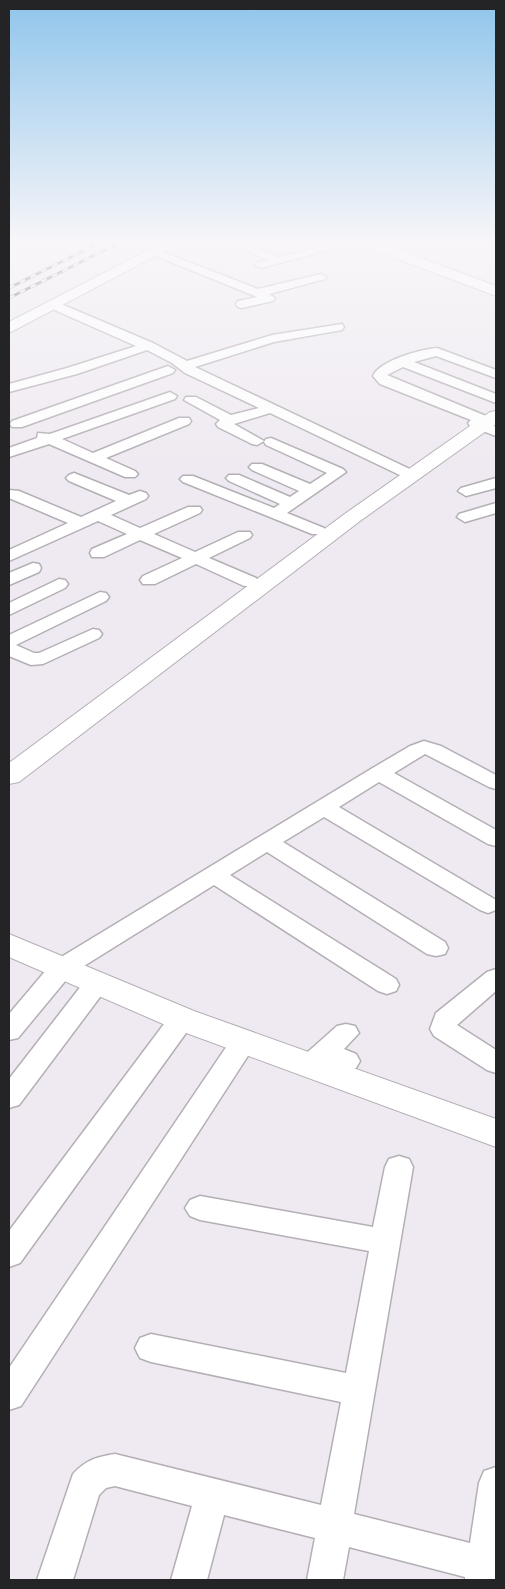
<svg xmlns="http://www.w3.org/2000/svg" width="505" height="1589" viewBox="0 0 505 1589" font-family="Arial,sans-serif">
<rect width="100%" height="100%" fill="#efeaf1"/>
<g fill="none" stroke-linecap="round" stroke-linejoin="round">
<defs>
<g id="street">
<polygon points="230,243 245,243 279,257 336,243 355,243 261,268 255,265 257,263 267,260"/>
<polygon points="155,249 258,289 321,274 327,277 325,279 269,294 275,298 273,301 242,308 238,307 236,304 238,301 257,297 151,254 151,250"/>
<polygon points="54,301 153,343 187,361 272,335 342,324 344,327 342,330 274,342 195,367 416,472 419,475 416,478 406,478 270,413 234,424 264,441 257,445 252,444 218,427 216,424 220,420 184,400 186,397 196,397 231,415 259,408 185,373 172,363 147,350 77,374 9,392 9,384 67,368 136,346 50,308 48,305"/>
<path d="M437,348L496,370V378L436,356L414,362L496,394V403L403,367L387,375L486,416L488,419L485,422L496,427V436L470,426L468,423L471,420L380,384L373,376C379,361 421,349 437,348Z"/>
<polygon points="168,366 175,370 173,373 22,427 12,427 10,424 12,421"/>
<polygon points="170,392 177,396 175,399 62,439 93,453 179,418 189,418 191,421 189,424 106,458 135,471 138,474 135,477 125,477 49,444 9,457 9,448 37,438 38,433 50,434"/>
<polygon points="271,438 343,469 346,472 287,513 324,528 326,531 324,534 312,534 183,482 180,479 183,476 193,476 274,508 280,504 229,481 226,478 229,475 239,475 290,497 299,491 252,470 249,467 252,464 262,464 310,484 327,473 266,445 264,442 266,439"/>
<polygon points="74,473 129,495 140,491 146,493 148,496 146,499 111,515 140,528 188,507 200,507 202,510 200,513 154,534 195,552 238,532 250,532 252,535 250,538 209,558 256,578 259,582 256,586 244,586 196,564 155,584 143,584 140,580 143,576 182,558 140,540 104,557 92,557 90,553 92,549 127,534 98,521 9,561 9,550 68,523 9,498 9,490 19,491 81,517 116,501 69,481 66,478 69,475"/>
<polygon points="496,478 496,488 466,496 458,491 461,488"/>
<polygon points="496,503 496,513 465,522 457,517 459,514"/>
<polygon points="33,563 39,564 41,568 39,572 9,585 9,573"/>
<polygon points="59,579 65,580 68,584 65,588 9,615 9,603"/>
<polygon points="100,592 106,593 109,597 106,601 16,645 34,653 39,653 93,629 99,630 102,634 99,638 43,664 31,665 9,656 9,635"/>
<polygon points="424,741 441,746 496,775 496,789 489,787 425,754 394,773 496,830 496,846 488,844 379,782 339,807 496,900 496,910 488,913 480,910 324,817 283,842 445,942 448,948 445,954 436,956 427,954 267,852 230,875 396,979 399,985 396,991 387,994 378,991 214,885 71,974 18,1038 9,1040 9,1014 53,962 371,769 410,746"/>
<polygon points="496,969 496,991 457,1025 496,1050 496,1073 487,1070 434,1036 430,1029 436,1013 487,972"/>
<polygon points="97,974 106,977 109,983 106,989 19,1105 9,1108 9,1079 88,977"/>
<polygon points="182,1010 191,1012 195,1019 191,1026 20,1263 9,1267 9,1231 173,1012"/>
<path d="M346,1024L355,1026L359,1033L344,1049L356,1054L360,1061L356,1068L347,1071L328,1064C319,1073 313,1076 301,1072L297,1065L301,1058L337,1026Z"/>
<polygon points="244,1032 253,1034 257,1041 253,1048 21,1406 9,1410 9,1368 235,1034"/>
<path d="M399,1156L409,1159L413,1167L354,1514L470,1543L479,1483L484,1471L496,1467V1580H465V1577L349,1547L343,1580H307L315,1538L224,1515L207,1580H171L192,1506L115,1486L106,1488L99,1495L73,1580H37L73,1474C86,1460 96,1457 115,1454L321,1505L341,1402L151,1362L140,1358L135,1348L140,1338L151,1334L346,1373L369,1251L200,1220L190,1216L185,1208L190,1200L200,1196L373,1227L385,1167L389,1159Z"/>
</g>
<g id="secondary">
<polygon points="162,243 180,243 9,333 9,322"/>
<polygon points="361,243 381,243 496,286 496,296 363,246"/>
<polygon points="496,411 496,424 360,521 19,782 9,784 9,763 346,513 490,412"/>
<polygon points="9,934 194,1011 496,1119 496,1147 170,1027 9,957"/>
</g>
</defs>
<use href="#street" stroke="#b4afb5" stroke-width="3"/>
<use href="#secondary" stroke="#b4afb5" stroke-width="2"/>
<use href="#street" fill="#fff" fill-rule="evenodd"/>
<use href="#secondary" fill="#fff" fill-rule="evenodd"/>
<defs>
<g id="rail">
<polyline points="9,288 99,243"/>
<polyline points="9,298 119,243"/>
</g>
</defs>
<use href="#rail" stroke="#434144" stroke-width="3"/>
<use href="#rail" stroke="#fcf8fe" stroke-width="2" stroke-dasharray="6" stroke-linecap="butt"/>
</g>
<linearGradient id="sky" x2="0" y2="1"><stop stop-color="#90c5eb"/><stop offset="0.52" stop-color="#f8f6f9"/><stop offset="1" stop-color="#f8f6f9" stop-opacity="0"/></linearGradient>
<rect width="505" height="466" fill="url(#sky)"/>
<rect width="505" height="1589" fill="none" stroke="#242325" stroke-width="20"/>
</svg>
